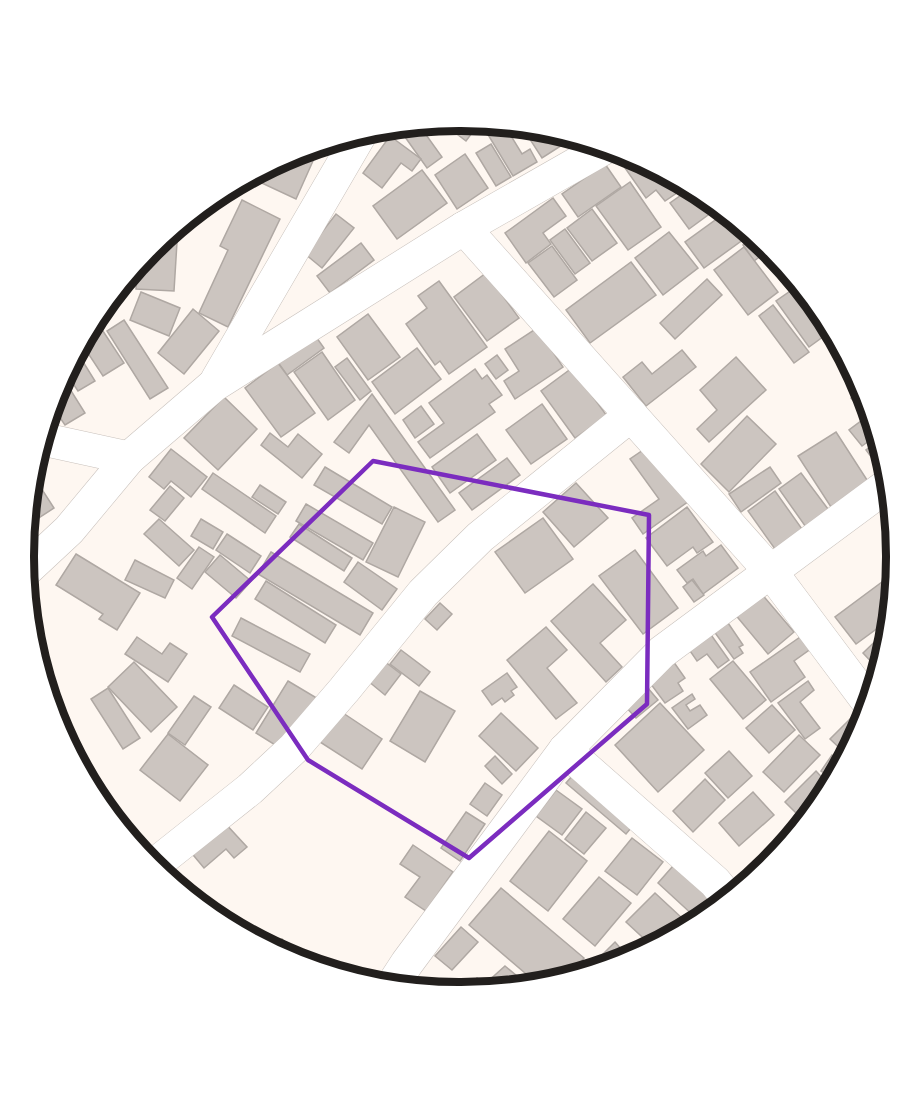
<svg xmlns="http://www.w3.org/2000/svg" width="920" height="1113" viewBox="0 0 920 1113" font-family="'DM Sans',sans-serif">
<rect width="100%" height="100%" fill="#fef7f1"/>
<g fill="#ccc5c0" stroke="#afa8a3" stroke-width="1.5">
<polygon points="460,121 474,122 478,125 466,141 441,122"/>
<polygon points="481,123 507,125 505,126 522,154 530,149 537,162 513,176"/>
<polygon points="419,125 442,157 427,168 398,127"/>
<polygon points="522,127 545,129 567,136 570,140 542,158"/>
<polygon points="390,136 421,159 412,171 401,163 382,188 363,173"/>
<polygon points="491,144 511,177 496,186 476,153"/>
<polygon points="309,149 317,152 296,199 249,177 293,154"/>
<polygon points="465,154 488,188 457,209 435,175"/>
<polygon points="637,159 687,186 665,201 656,190 646,198 625,168"/>
<polygon points="605,164 621,187 578,217 562,194"/>
<polygon points="422,170 447,203 397,239 373,206"/>
<polygon points="630,182 661,227 628,250 596,206"/>
<polygon points="691,188 703,194 719,207 689,229 670,203"/>
<polygon points="553,198 566,216 543,233 551,244 526,263 505,233"/>
<polygon points="242,200 280,219 228,327 199,313 228,250 220,246"/>
<polygon points="592,209 617,243 592,261 567,228"/>
<polygon points="725,213 751,234 704,268 685,242"/>
<polygon points="336,214 354,228 322,268 305,254"/>
<polygon points="178,226 174,291 136,289 137,266 152,248"/>
<polygon points="565,229 590,263 575,274 550,240"/>
<polygon points="669,232 698,268 663,295 635,258"/>
<polygon points="753,236 769,250 754,261 743,245 754,238"/>
<polygon points="361,243 374,260 330,293 317,276"/>
<polygon points="552,246 577,280 554,297 528,263"/>
<polygon points="744,247 778,292 748,315 714,270"/>
<polygon points="631,262 656,295 590,343 566,310"/>
<polygon points="486,273 519,318 487,341 454,297"/>
<polygon points="707,279 722,295 675,339 660,323"/>
<polygon points="439,281 487,347 449,374 440,361 435,365 406,324 427,308 418,296"/>
<polygon points="799,285 823,315 831,331 809,347 776,301"/>
<polygon points="141,292 180,308 169,336 130,320"/>
<polygon points="773,305 809,352 794,363 759,316"/>
<polygon points="193,309 219,331 184,374 158,353"/>
<polygon points="368,314 400,357 368,380 337,337"/>
<polygon points="95,319 124,363 103,376 82,344"/>
<polygon points="124,320 168,388 150,399 107,331"/>
<polygon points="537,328 563,367 515,399 504,381 519,371 505,349"/>
<polygon points="314,334 324,348 287,375 277,361"/>
<polygon points="417,348 441,379 395,414 372,382"/>
<polygon points="682,350 696,367 646,406 623,377 642,362 652,374"/>
<polygon points="77,352 95,381 78,391 66,373"/>
<polygon points="322,352 355,400 328,420 294,372"/>
<polygon points="497,355 508,370 496,379 485,364"/>
<polygon points="736,357 766,390 709,442 697,429 717,410 700,390"/>
<polygon points="347,358 371,391 360,400 335,367"/>
<polygon points="278,363 315,413 281,437 245,388"/>
<polygon points="572,368 607,416 575,438 541,391"/>
<polygon points="475,369 482,379 487,375 502,395 489,404 495,412 430,458 418,442 444,423 429,403"/>
<polygon points="63,378 85,413 65,425 52,406 57,389"/>
<polygon points="862,388 869,410 864,414 851,398"/>
<polygon points="372,394 455,510 438,522 369,425 349,453 334,442"/>
<polygon points="224,397 257,429 218,470 184,438"/>
<polygon points="542,404 567,439 531,464 506,430"/>
<polygon points="421,406 434,424 415,438 403,420"/>
<polygon points="869,415 872,418 877,435 862,446 849,430"/>
<polygon points="747,416 776,444 729,492 701,464"/>
<polygon points="836,432 869,483 831,507 798,456"/>
<polygon points="270,433 288,447 298,434 322,454 302,478 261,445"/>
<polygon points="477,434 496,460 450,493 432,467"/>
<polygon points="878,441 887,470 883,473 866,450"/>
<polygon points="649,446 689,501 643,534 632,518 659,499 630,459"/>
<polygon points="171,449 207,477 191,497 171,481 164,489 149,477"/>
<polygon points="507,458 520,475 472,510 459,493"/>
<polygon points="325,467 392,507 382,524 314,485"/>
<polygon points="770,467 781,483 741,512 729,494"/>
<polygon points="213,473 276,516 265,533 202,489"/>
<polygon points="801,473 831,513 808,530 779,489"/>
<polygon points="32,474 54,508 28,525 27,523"/>
<polygon points="576,483 608,518 574,547 543,512"/>
<polygon points="260,485 286,502 278,514 252,497"/>
<polygon points="170,486 184,498 165,521 150,510"/>
<polygon points="775,491 802,529 775,549 748,511"/>
<polygon points="306,504 373,543 363,560 296,521"/>
<polygon points="394,507 425,522 398,577 366,562"/>
<polygon points="687,507 713,542 697,553 693,547 667,566 646,538"/>
<polygon points="543,518 573,559 525,593 495,552"/>
<polygon points="159,519 194,550 179,566 144,534"/>
<polygon points="201,519 223,532 213,549 191,536"/>
<polygon points="299,524 352,558 344,571 290,537"/>
<polygon points="227,534 261,556 250,573 216,550"/>
<polygon points="721,545 738,568 703,594 693,579 687,583 677,570 703,551 706,556"/>
<polygon points="199,547 214,557 192,589 177,578"/>
<polygon points="635,550 678,608 643,634 599,576"/>
<polygon points="271,552 373,613 360,635 258,574"/>
<polygon points="76,554 140,593 117,630 99,619 103,614 56,585"/>
<polygon points="220,555 251,581 236,598 205,572"/>
<polygon points="135,560 174,580 165,598 125,580"/>
<polygon points="358,562 397,589 382,610 344,582"/>
<polygon points="886,579 893,588 890,619 856,644 835,617"/>
<polygon points="692,580 704,595 694,602 683,587"/>
<polygon points="266,581 336,625 325,643 255,599"/>
<polygon points="593,584 626,620 600,643 622,667 606,682 551,621"/>
<polygon points="760,592 794,632 768,654 734,613"/>
<polygon points="440,603 452,614 437,630 425,619"/>
<polygon points="241,618 310,654 300,672 232,636"/>
<polygon points="726,620 743,645 739,647 743,653 734,659 713,630"/>
<polygon points="546,627 567,650 547,668 577,703 556,719 507,660"/>
<polygon points="888,629 888,642 879,670 863,653"/>
<polygon points="709,632 729,660 718,668 707,654 697,661 688,648"/>
<polygon points="803,635 812,648 794,661 805,677 771,702 750,672"/>
<polygon points="137,637 162,654 170,643 187,654 168,682 125,654"/>
<polygon points="401,650 430,672 419,686 390,664"/>
<polygon points="384,661 401,674 385,695 368,681"/>
<polygon points="673,661 685,678 678,683 683,691 665,703 647,679"/>
<polygon points="733,661 766,700 743,719 710,679"/>
<polygon points="134,662 177,707 151,732 108,687"/>
<polygon points="507,673 517,687 511,691 514,695 505,702 502,698 492,705 482,691"/>
<polygon points="288,681 320,700 288,753 256,733"/>
<polygon points="808,681 814,690 800,702 820,728 805,739 778,703"/>
<polygon points="234,685 268,707 253,730 219,708"/>
<polygon points="46,686 55,698 50,701"/>
<polygon points="647,687 658,700 636,718 625,706"/>
<polygon points="108,688 140,738 123,749 91,699"/>
<polygon points="420,691 455,711 425,762 390,741"/>
<polygon points="692,694 695,699 686,705 690,711 700,705 707,715 688,729 672,708"/>
<polygon points="194,696 211,707 185,745 168,733"/>
<polygon points="660,703 704,750 658,792 615,745"/>
<polygon points="772,705 795,730 769,753 746,728"/>
<polygon points="340,711 382,739 362,769 320,742"/>
<polygon points="501,713 538,748 516,771 479,736"/>
<polygon points="855,714 863,722 846,754 830,739"/>
<polygon points="168,734 208,765 180,801 140,770"/>
<polygon points="799,735 820,755 784,792 763,772"/>
<polygon points="729,751 752,776 728,798 705,773"/>
<polygon points="832,755 842,762 833,779 821,771"/>
<polygon points="495,756 512,774 502,784 485,766"/>
<polygon points="816,771 827,783 796,813 785,802"/>
<polygon points="573,775 636,822 626,834 566,783"/>
<polygon points="705,779 725,800 693,832 673,811"/>
<polygon points="485,783 502,795 487,816 470,804"/>
<polygon points="556,790 582,809 562,835 536,816"/>
<polygon points="753,792 774,815 739,846 719,823"/>
<polygon points="825,793 822,799 803,823 800,821"/>
<polygon points="466,812 485,824 460,861 441,848"/>
<polygon points="586,812 606,828 584,854 565,839"/>
<polygon points="223,821 247,847 234,858 226,849 204,868 189,850"/>
<polygon points="549,831 587,861 548,911 510,881"/>
<polygon points="632,838 663,862 637,895 605,871"/>
<polygon points="413,845 453,872 426,911 405,897 420,877 400,864"/>
<polygon points="680,858 718,892 695,917 658,883"/>
<polygon points="599,877 631,903 595,946 563,919"/>
<polygon points="501,888 584,958 568,977 539,985 469,925"/>
<polygon points="655,893 683,919 663,940 652,946 626,922"/>
<polygon points="461,927 478,942 452,970 435,956"/>
<polygon points="282,939 300,961 293,959 271,948"/>
<polygon points="615,942 629,958 612,964 603,954"/>
<polygon points="505,966 529,986 465,992 477,978 486,983"/>
</g>
<g fill="none" stroke-linecap="round" stroke-linejoin="round">
<defs>
<g id="street">
<polyline points="464,228 771,572 869,703"/>
<polyline points="217,380 361,133"/>
<polyline points="42,439 129,458"/>
<polyline points="25,571 69,530 129,458 214,385 464,228 606,147"/>
<polyline points="565,750 715,882 728,898"/>
<polyline points="153,866 250,789 294,748 344,690 423,593 480,537 631,415"/>
<polyline points="392,986 407,963 565,750 662,652 889,484"/>
</g>
</defs>
<use href="#street" stroke="#c9c2bd" stroke-width="34"/>
<use href="#street" stroke="#fff" stroke-width="33"/>
</g>
<path fill="none" stroke="#7b2cbf" stroke-width="4.5" stroke-linejoin="round" d="M373,461L649,515L647,704L469,858L308,760L212,617Z"/>
<path d="M0 0H920V1113H0ZM459 131H461A425 425 0 0 1 886 556V557A425 425 0 0 1 461 982H459A425 425 0 0 1 34 557V556A425 425 0 0 1 459 131Z" fill="#fff" fill-rule="evenodd"/>
<path fill="none" stroke="#221f1d" stroke-width="8" d="M459 131H461A425 425 0 0 1 886 556V557A425 425 0 0 1 461 982H459A425 425 0 0 1 34 557V556A425 425 0 0 1 459 131Z"/>
</svg>
